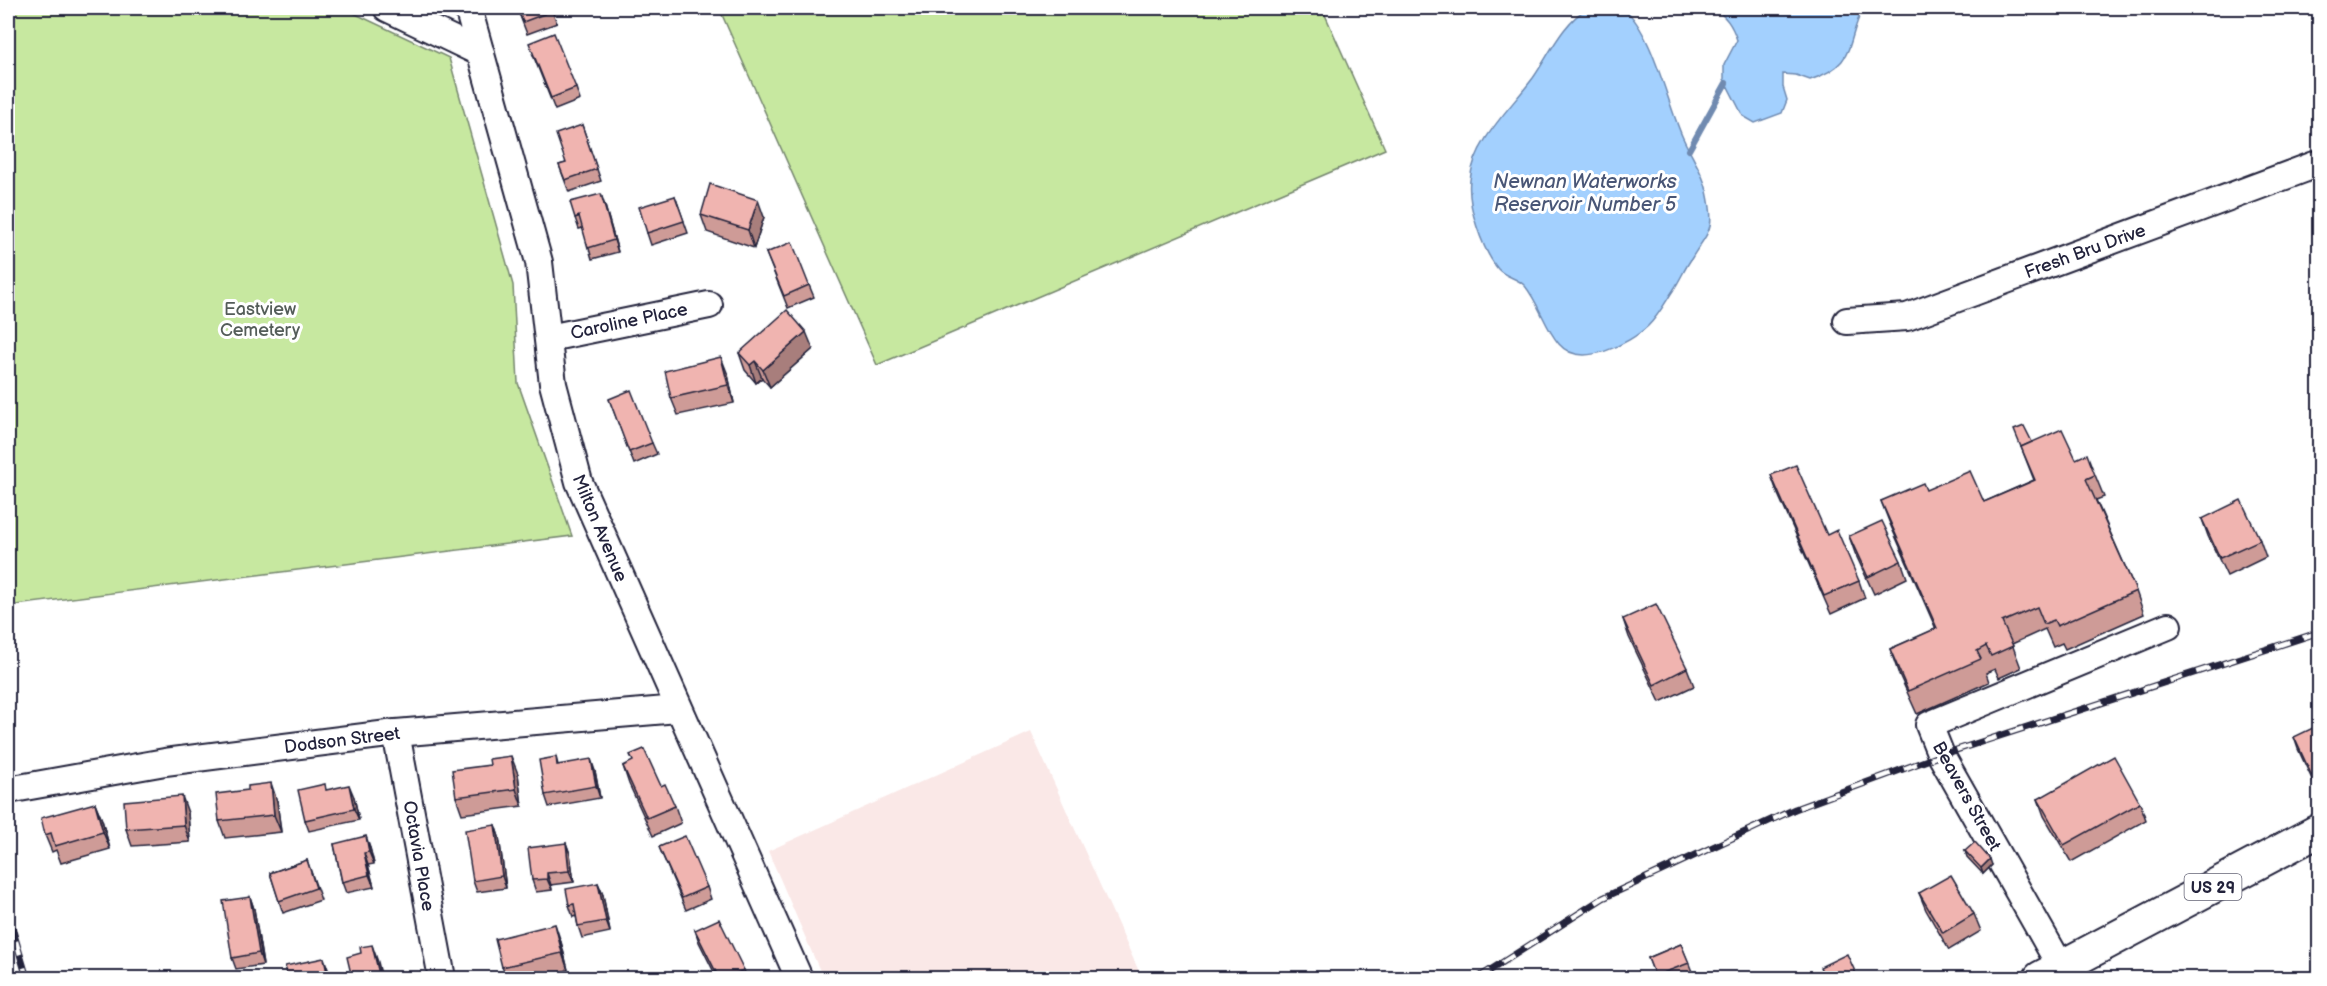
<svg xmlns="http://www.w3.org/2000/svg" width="2327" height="986" viewBox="0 0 2327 986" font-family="'Balsamiq Sans',sans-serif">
<rect width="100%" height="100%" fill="#fff"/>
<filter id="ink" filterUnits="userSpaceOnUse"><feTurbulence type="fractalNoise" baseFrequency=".0167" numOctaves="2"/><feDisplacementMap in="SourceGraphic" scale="12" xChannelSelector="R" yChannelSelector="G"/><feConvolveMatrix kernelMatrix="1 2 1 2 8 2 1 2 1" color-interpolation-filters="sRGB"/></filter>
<g filter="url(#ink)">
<polygon fill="#fae8e7" points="1031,732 1142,978 823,978 768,851"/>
<g fill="#c7e8a0" stroke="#74856e" stroke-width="1.5">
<polygon points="8,8 343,8 449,58 513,285 518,383 572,536 8,606"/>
<polygon points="719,8 1322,8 1385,149 877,365"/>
</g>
<g fill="#a3d0fe" stroke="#6f8ab0" stroke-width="1.5">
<path d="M1588,8H1623C1652,30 1667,103 1683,138C1691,156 1703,172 1707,191C1716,232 1709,229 1690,261C1684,270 1680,280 1674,289C1666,301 1659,315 1648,326C1630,343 1581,370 1559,344C1545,328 1539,303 1525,286C1518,278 1505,277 1498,269C1482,249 1467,206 1470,180C1474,141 1510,109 1533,78C1549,55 1563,22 1588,8Z"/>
<path d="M1713,8H1863C1845,45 1857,64 1810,80L1796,75L1783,74V87L1787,100L1782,113L1755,123L1743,116L1724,79V65L1737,40C1732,25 1726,16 1713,8Z"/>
</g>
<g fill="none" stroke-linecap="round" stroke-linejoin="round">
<polyline stroke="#6f8ab0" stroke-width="6" points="1689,150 1726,83"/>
<defs>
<g id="minor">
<polyline points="387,8 481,53"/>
<polyline points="468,8 539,262 553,384 579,482 799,978"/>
<polyline points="1847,321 1907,317 2320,163"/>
<polyline points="549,338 709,305"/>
<polyline points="396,733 442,978"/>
<polyline points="8,790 165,762 396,733 678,709"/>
<polyline points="2061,967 1941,755 1929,725 2168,626"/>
</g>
<polyline id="major" points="2040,978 2320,830"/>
</defs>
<use href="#minor" stroke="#22223b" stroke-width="30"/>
<use href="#major" stroke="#22223b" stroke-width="36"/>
<use href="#minor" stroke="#fff" stroke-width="26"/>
<use href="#major" stroke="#fff" stroke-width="32"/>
<defs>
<g id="rail">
<polyline points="8,914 27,978"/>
<polyline points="1478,978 1603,898 1795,809 1941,755 2320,632"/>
</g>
</defs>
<use href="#rail" stroke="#22223b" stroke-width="7"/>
<use href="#rail" stroke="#fff" stroke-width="4.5" stroke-dasharray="14" stroke-linecap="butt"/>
</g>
<g fill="#ce9b97" stroke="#22223b" stroke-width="1.5">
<polygon points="517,8 551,8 557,23 527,34"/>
<polygon points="533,55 576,88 580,100 555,110"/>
<polygon points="582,125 601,181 569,192 559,165 566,163"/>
<polygon points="675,196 688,233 651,245 647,233"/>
<polygon points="605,206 618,252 592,259 583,228 579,229 575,218"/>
<polygon points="701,215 764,217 754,248 707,232"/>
<polygon points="766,253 809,285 814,297 788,308"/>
<polygon points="813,349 770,387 762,378 756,383 745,370 739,353"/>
<polygon points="728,375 734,403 678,415 671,398"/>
<polygon points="609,399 652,443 657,454 634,464"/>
<polygon points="2032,443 2076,459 2095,475 2104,497 2096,500 2136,591 2144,614 2065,649 2062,643 2053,647 2045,629 2012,644 2021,668 1999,678 1995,669 1986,673 1989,682 1917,714 1898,672 1890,649 1936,629 1890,524 1881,501 1926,490 1984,502 2034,480 2021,447"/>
<polygon points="1771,475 1827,535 1859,581 1865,598 1831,614 1777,492"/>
<polygon points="2202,519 2260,540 2266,557 2227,576 2208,536"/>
<polygon points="1849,536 1901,561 1907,578 1874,594 1855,553"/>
<polygon points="1623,619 1687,668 1694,686 1660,702 1629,637"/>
<polygon points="2319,732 2319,786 2316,788 2298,749 2294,737"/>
<polygon points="556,757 558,765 595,771 600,798 549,807 545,795"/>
<polygon points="623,766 661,786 675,806 681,823 653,836 629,784"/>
<polygon points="518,774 522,806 462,814 456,797"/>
<polygon points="327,790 354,797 359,820 309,831 305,820"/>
<polygon points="2038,799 2140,803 2146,820 2071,862 2044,816"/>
<polygon points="277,801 281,832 225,838 219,821"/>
<polygon points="95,803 102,820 110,849 61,863 56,850 52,852 45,835"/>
<polygon points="188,813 190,842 132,846 126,829"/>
<polygon points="495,825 499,837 506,888 477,892 473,881"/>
<polygon points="566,843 570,854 574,882 551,885 552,890 536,892 532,880"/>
<polygon points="334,844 370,848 374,864 368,865 374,887 346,893 342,882"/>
<polygon points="659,847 707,887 711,899 686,910"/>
<polygon points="1965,851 1992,865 1983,874 1967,857"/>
<polygon points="307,860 321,900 283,913 270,873"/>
<polygon points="598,883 603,895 610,932 582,938 578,926 576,916 573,917 569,905"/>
<polygon points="1919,893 1974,914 1981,931 1949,950 1926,910"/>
<polygon points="250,897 254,909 263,965 236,969 232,958"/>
<polygon points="695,930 744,970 747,978 717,978 699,942"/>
<polygon points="561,942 568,970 533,978 507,978 502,967"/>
<polygon points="1681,944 1693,974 1683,978 1656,978 1648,958"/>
</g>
<g fill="#a87e7b" stroke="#22223b" stroke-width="1.5">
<polygon points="601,194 605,206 618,252 614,240"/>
<polygon points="758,200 764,217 754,248 748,230"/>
<polygon points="806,332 813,349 770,387 763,370"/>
<polygon points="721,357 728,375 734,403 728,385"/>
<polygon points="755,361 762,378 756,383 750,365"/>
<polygon points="511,756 518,774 522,806 516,789"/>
<polygon points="591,759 595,771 600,798 596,786"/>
<polygon points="271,783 277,801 281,832 274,815"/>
<polygon points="349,785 354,797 359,820 354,809"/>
<polygon points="182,796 188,813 190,842 184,825"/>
<polygon points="95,803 102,820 110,849 103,832"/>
<polygon points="495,825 499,837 506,888 502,876"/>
<polygon points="366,836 370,848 374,864 369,852"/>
<polygon points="566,843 570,854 574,882 569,871"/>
<polygon points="364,853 368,865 374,887 369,875"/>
<polygon points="1990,859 1992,865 1983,874 1981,868"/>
<polygon points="547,873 551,885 552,890 547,879"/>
<polygon points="598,883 603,895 610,932 606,921"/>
<polygon points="250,897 254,909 263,965 259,953"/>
<polygon points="555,924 561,942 568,970 562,953"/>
<polygon points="372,945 378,962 382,978 380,978"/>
<polygon points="324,958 328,969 330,978 328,978"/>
</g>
<g fill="#f0b4b0" stroke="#22223b" stroke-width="1.5">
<polygon points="517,8 551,8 552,11 523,22"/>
<polygon points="554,33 576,88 551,98 529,43"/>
<polygon points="582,125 597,169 565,180 559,165 566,163 556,134"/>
<polygon points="710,184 758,200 748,230 701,215"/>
<polygon points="601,194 614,240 588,248 579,216 575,218 570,202"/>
<polygon points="675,196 684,221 647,233 639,207"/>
<polygon points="792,242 809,285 784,296 766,253"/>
<polygon points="787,310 806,332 763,370 755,361 750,365 739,353"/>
<polygon points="721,357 728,385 671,398 665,371"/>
<polygon points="631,390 652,443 629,452 609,399"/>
<polygon points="2024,426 2032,442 2021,447 2014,430"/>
<polygon points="2062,429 2076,459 2087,454 2095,475 2086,479 2136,591 2057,626 2054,620 2044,624 2037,607 2002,622 2013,646 1991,656 1986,646 1977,651 1981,659 1908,691 1890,649 1937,628 1881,501 1923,483 1926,490 1970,471 1984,502 2035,480 2021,447"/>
<polygon points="1796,465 1827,535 1837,530 1859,581 1824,596 1771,475"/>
<polygon points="2241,500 2260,540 2220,558 2202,519"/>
<polygon points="1882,521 1901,561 1868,577 1849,536"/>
<polygon points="1656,604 1687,668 1654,685 1623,619"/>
<polygon points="2317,726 2319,732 2319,772 2312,776 2294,737"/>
<polygon points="644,749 661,786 665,784 675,806 647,818 623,766 633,761 630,755"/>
<polygon points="511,756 516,789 456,797 452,770 490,765 489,759"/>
<polygon points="2114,756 2140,803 2064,845 2038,799"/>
<polygon points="556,757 557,765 591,759 596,786 545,795 539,760"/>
<polygon points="271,783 274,815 219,821 216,794 248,790 248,786"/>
<polygon points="325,784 326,790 349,785 354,809 305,820 298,790"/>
<polygon points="182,796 184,825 126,829 124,801"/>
<polygon points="95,803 103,832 55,846 51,833 45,835 41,818"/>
<polygon points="495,825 502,876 473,881 465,830"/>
<polygon points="366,836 369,852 364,853 369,875 342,882 334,844"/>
<polygon points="685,836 707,887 682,898 659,847"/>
<polygon points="1975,842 1990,859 1981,868 1965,851"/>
<polygon points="566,843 569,871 547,873 547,879 532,880 528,848"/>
<polygon points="307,860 316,888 279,901 270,873"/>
<polygon points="1951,875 1974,914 1943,933 1919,893"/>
<polygon points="598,883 606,921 578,926 574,904 569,905 566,889"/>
<polygon points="250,897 259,953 232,958 223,901"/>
<polygon points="719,919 744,970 725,978 719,978 695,930"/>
<polygon points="555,924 562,953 502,967 495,939"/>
<polygon points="1681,944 1689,963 1655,976 1648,958"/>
<polygon points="372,945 380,978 352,978 347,957 361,953 360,947"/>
<polygon points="1847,954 1858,978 1825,978 1820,967"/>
<polygon points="324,958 328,978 288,978 285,966"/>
</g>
</g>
<g text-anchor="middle" stroke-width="6" stroke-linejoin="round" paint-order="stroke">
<rect fill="#fff" stroke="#646476" stroke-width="1.5" x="2184.5" y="874" width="57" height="26" rx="4.5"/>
<g font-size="16" font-weight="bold" fill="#22223b">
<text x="2213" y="893">US 29</text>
</g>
<g font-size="18" fill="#22223b" stroke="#fff">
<text transform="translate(2085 251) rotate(-20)" y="6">Fresh Bru Drive</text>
<text transform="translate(629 321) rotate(-12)" y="6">Caroline Place</text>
<text transform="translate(600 528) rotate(67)" y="6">Milton Avenue</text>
<text transform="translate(342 740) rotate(-7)" y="6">Dodson Street</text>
<text transform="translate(1967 796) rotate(61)" y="6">Beavers Street</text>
<text transform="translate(419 856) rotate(80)" y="6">Octavia Place</text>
</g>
<g font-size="18" fill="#545d59" stroke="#fff">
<text x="260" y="315">Eastview<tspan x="260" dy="21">Cemetery</tspan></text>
</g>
<g font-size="20" font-style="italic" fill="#495676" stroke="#fff">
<text x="1585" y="188">Newnan Waterworks<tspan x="1585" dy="23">Reservoir Number 5</tspan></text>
</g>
</g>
<rect width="2327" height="986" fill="none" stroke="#fff" stroke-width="30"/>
<rect x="15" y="15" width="2297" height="956" fill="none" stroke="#22223b" stroke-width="2" filter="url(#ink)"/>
</svg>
